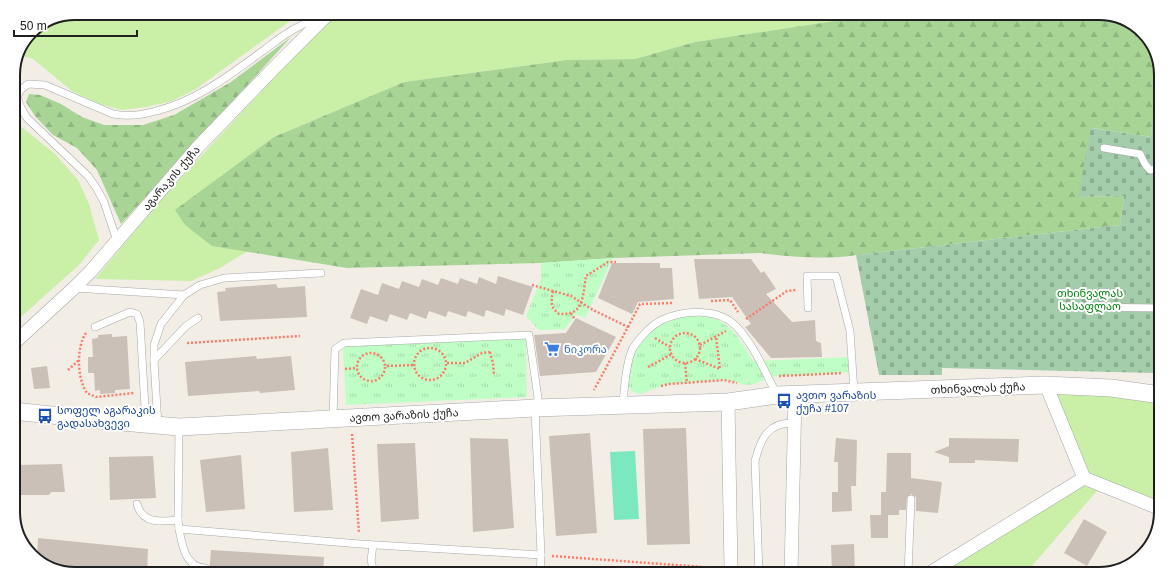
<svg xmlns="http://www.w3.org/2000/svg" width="1174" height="587" viewBox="0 0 1174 587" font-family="Arial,'Noto Sans Georgian',sans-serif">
<defs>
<pattern id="forest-firs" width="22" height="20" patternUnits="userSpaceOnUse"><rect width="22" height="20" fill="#a8d596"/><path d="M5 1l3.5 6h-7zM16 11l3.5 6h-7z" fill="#90b781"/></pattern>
<pattern id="cemetery-stones" width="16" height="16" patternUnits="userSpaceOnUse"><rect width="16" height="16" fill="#a4cdab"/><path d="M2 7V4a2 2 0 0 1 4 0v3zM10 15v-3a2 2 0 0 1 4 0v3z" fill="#8db093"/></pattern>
<pattern id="park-tufts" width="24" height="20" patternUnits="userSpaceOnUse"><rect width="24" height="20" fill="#bfffc5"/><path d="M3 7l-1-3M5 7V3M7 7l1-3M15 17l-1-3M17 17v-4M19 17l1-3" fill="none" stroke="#a4daa9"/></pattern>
</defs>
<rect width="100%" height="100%" fill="#f2eee6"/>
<g fill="#caf0a7">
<polygon points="75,13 301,13 196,89 172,101 146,107 122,110 100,104 72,91 33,59 20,55 31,31"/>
<polygon points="340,13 877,13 861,17 695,42 635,59 567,60 404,82 274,137 231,170 212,246 248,251 220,268 191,281 95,279 165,195 319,29 334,16"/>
<polygon points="13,120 55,154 78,180 89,204 99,240 79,265 13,324"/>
<polygon points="1046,385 1161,395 1161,509 1102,485 1025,574 928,574 1084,478"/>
</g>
<g fill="url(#forest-firs)">
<path d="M877,13H1099L1126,19L1150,40L1161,71V118L1152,124L1151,137L1092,128L1079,197L1124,196L1120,225L856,255C829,260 789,257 761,253L614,258L541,263L347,268L212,246L185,225L175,210L274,137L404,82L567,60L635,59L695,42L861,17Z"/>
<polygon points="291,37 121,224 97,170 77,148 53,135 35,116 26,102 29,94 40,95 61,104 82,117 104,125 143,125 174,115 231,82"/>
</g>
<polygon fill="url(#cemetery-stones)" points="1161,118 1161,374 1155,373 942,368 942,375 879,375 856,255 1120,225 1124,196 1078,197 1091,128 1151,137 1152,124"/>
<g fill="url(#park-tufts)">
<polygon points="613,258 585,318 576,314 565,329 539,330 526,316 541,279 541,263"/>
<path d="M682,317C691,317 699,316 708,317C731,321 742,342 753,361L852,357L853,372L768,377C745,391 747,383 725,380C715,379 704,382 694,382C686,383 678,383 670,384C659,385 644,396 635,393C617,385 637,344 648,334C658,325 669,320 682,317Z"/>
<polygon points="526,336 527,397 346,405 343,347"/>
</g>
<polygon fill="#7ce8c0" points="635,451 639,519 614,520 610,452"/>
<g fill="#cac0b8">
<polygon points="694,259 751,259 761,273 764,271 776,289 766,294 792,322 815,320 816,341 821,343 822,357 771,358 745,327 751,324 732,297 699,299"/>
<polygon points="612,263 660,263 660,268 672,268 674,299 638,302 632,314 598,298"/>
<polygon points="498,276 533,287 523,315 506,309 504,316 486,310 484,317 468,311 466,317 448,311 446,317 429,311 426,319 410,313 407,320 390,314 387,322 370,316 367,324 350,318 361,289 378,295 382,283 399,289 402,281 419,287 422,279 438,285 441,278 458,284 460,278 477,284 479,277 496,284"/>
<polygon points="276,284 278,288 305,286 307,317 220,321 217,292 226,291 225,288"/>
<polygon points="576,318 616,337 596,372 540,376 534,335 566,333"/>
<polygon points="112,334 112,337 127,336 130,389 115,390 115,393 100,394 100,390 95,391 94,373 88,373 88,357 93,357 92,339 98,338 98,335"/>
<polygon points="256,356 257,359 291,356 295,390 260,393 259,391 188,396 185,362"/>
<polygon points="47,366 50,388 34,389 31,368"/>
<polygon points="686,428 690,544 647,545 643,429"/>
<polygon points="590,433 597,533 556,536 549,436"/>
<polygon points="470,438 508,439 514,528 473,532"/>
<polygon points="836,438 857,440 856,486 851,486 852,511 832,512 832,492 838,492 838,462 834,462"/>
<polygon points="949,438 1019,439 1018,462 975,460 975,463 949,463 949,457 934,452 949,446"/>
<polygon points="415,443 419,519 381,522 377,444"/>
<polygon points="328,448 333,510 294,512 291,452"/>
<polygon points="887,453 911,453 911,478 942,482 938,513 916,511 916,497 911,494 907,497 906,510 899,510 899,515 881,515 881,492 886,492"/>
<polygon points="241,455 245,509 206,512 200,460"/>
<polygon points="153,456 156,498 110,500 109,457"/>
<polygon points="62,464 65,492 51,492 49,495 20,495 17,465"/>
<polygon points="870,515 888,515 888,538 871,538"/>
<polygon points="1084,519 1107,532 1087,566 1064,553"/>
<polygon points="38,538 148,549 147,574 75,574 48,568 37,559"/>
<polygon points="854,544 855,574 832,574 831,545"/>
<polygon points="211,550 324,557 323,574 209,574"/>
</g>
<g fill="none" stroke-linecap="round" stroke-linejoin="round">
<defs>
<g id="service">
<polyline points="1104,148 1140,154 1145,164 1150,170 1161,168"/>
<path d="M117,241L104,202L97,189L88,176L27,118C23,111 14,99 20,91C22,88 26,86 28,84L45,85L113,114C128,117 142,115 156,111C197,101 231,74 264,50C276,41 287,32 300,26C306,22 313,21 320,19"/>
<polyline points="74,288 184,295"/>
<polyline points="1073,307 1161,308"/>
<polyline points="808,308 807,276 836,276 850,331 854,392"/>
<polyline points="95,327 130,312 137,314 140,322 146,425"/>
<polyline points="154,360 154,345 161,324 184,295 200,285 224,278 321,273"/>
<path d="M623,405C624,390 626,361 633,348C640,337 652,324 664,319C686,310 718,308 736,326C754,345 765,372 777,395"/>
<polyline points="333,418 335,349 344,343 529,335 538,398 535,408 541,555 540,574"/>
<polyline points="158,426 154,360 186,326 198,318"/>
<polyline points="179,427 178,520 179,529 360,544 541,555"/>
<path d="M137,504C142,524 162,522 178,520"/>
<path d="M179,529C182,544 185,567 205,568"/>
<polyline points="373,545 371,560 374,574"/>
<path d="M759,574L755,461C761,438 768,422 794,423"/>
<polyline points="908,574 911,499"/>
</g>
<g id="minor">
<polyline points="13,344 74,288 91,271 198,147 273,69 324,18 330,13"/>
<polyline points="1046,385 1084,478 1161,509"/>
<polyline points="728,402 731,569"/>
<polyline points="791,574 795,395"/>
<polyline points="928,574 1084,478"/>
</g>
<polyline id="tertiary" points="13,411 99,420 179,427 535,408 728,402 777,395 1046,385 1111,388 1161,395"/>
</defs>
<use href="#service" stroke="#a7a7a7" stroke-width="8"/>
<use href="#minor" stroke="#a7a7a7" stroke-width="14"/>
<use href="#tertiary" stroke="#a7a7a7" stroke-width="18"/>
<g stroke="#ff7b69" stroke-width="2.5" stroke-dasharray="2 2" stroke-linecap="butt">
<polyline points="532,285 571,296 593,310 628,327 594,390"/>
<path d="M553,291C551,302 550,307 559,314C564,314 569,314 573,312C584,307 584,287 586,276L608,262H616"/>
<polyline points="711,301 730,300 738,312"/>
<polyline points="571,313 575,320"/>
<polyline points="746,319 787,291 796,290"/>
<polyline points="628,327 640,304 673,303"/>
<path d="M86,333C76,347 77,379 87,393L96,397L134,393"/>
<circle cx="685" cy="348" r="15"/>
<polyline points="655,338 670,347"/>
<polyline points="187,343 300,336"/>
<polyline points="700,345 726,331"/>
<circle cx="430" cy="364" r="16"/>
<polyline points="490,352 493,363 494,375"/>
<circle cx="371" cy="367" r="14"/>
<polyline points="695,359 720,369 716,337"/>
<polyline points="447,363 465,363 482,353 490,352"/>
<polyline points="685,363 687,383"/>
<polyline points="387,366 414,365"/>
<polyline points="648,367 672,354"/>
<polyline points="345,369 356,368"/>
<polyline points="68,370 79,360"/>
<polyline points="779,376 842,373"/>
<polyline points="661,386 669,384 724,380 737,383"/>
<polyline points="352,434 359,533"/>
<polyline points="552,556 717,568"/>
</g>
<use href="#service" stroke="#fff" stroke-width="7"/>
<use href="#minor" stroke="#fff" stroke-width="13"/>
<use href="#tertiary" stroke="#fff" stroke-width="17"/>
</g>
<defs>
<symbol id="supermarket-bare" viewBox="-9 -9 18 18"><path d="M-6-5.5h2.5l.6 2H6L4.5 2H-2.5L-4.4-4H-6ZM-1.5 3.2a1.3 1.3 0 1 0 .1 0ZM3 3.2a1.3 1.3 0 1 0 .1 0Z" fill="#3f7fe0" stroke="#fff" stroke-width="2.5" paint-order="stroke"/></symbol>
<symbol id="bus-bare" viewBox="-9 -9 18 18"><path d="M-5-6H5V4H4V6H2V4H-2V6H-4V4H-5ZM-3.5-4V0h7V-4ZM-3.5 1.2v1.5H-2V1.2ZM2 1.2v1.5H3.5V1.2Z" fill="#1a4fb4" stroke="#fff" stroke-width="2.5" paint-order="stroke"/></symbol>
</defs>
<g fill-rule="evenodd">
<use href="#supermarket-bare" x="541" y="338" width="22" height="22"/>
<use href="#bus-bare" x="773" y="390" width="22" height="22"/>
<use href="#bus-bare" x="34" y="405" width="22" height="22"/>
</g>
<g text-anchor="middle" stroke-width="4" stroke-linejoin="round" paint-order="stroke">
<g font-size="11" fill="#202020" stroke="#fff">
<text transform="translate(171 178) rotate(-49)" y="4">აგარაკის ქუჩა</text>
<text transform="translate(978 388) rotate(-2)" y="4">თხინვალას ქუჩა</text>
<text transform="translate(404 415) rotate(-3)" y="4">ავთო ვარაზის ქუჩა</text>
</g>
<g font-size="11" fill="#01860e" stroke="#fff">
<text x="1090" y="297">თხინვალას<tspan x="1090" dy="13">სასაფლაო</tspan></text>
</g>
<g font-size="11" fill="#366cbe" stroke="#fff" text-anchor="start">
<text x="564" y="353">ნიკორა</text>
</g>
<g font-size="11" fill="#164399" stroke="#fff" text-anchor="start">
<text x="796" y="399">ავთო ვარაზის<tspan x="796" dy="13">ქუჩა #107</tspan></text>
<text x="57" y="414">სოფელ აგარაკის<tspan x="57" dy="13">გადასახვევი</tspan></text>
</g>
</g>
<path d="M0 0H1174V587H0ZM75 20H1099A55 55 0 0 1 1154 75V512A55 55 0 0 1 1099 567H75A55 55 0 0 1 20 512V75A55 55 0 0 1 75 20Z" fill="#fff" fill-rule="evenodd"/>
<path fill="none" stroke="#202020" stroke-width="2" d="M75 20H1099A55 55 0 0 1 1154 75V512A55 55 0 0 1 1099 567H75A55 55 0 0 1 20 512V75A55 55 0 0 1 75 20Z"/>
<path d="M14 30v6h123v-6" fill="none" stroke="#202020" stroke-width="2"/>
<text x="20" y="30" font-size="12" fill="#202020" stroke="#ffffff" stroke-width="3" paint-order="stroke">50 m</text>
</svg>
